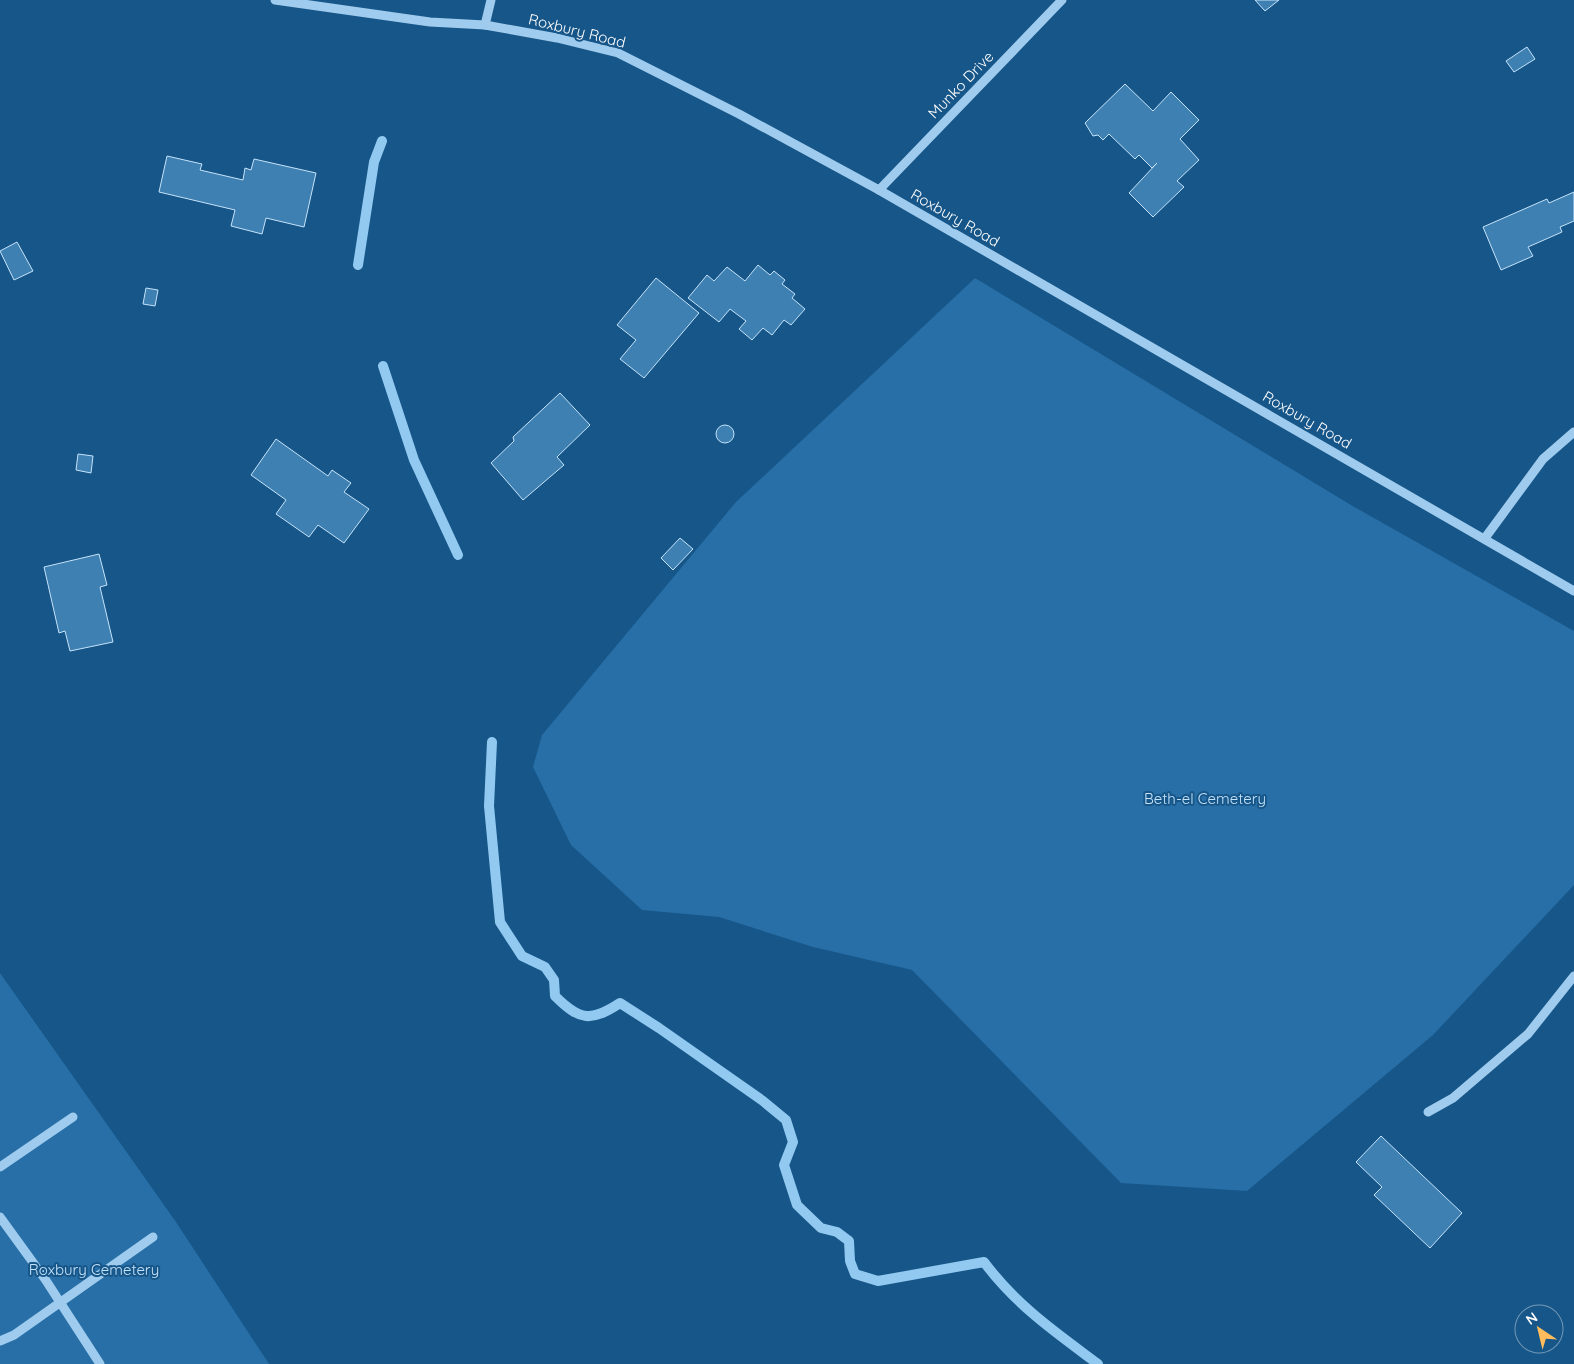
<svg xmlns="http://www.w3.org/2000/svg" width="1574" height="1364" viewBox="0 0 1574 1364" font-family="Quicksand,sans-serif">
<rect width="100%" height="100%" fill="#175689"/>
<g fill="#276fa6">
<polygon points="975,278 1351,505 1574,631 1574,885 1433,1035 1247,1191 1121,1183 912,970 813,947 719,917 642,910 571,845 533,767 542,735 736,502"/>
<polygon points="0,973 176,1222 269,1364 0,1364"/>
</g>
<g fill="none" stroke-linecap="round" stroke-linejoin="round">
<g stroke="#91c9f1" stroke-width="10">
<polyline points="358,265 374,162 382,141"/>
<polyline points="383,366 414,460 458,555"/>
<path d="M492,742L489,806L500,922L522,956L545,967L554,980L555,996C580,1021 591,1022 620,1003L659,1028L763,1101L786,1120L793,1142L784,1165L797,1205L821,1228L837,1232L849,1241L850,1261L855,1274L878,1281L984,1262C1017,1306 1055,1332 1098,1364"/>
</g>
</g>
<g fill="#3f80b2" stroke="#c5e3fa">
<polygon points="1255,0 1279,0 1265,11"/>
<polygon points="1527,47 1535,59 1514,72 1506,61"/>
<polygon points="1125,84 1153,111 1171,92 1199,120 1180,139 1199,160 1177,181 1184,187 1153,217 1129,193 1157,163 1152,168 1139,155 1135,159 1109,134 1103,140 1098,135 1093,136 1085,123"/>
<polygon points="167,156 202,164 200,170 243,180 245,168 251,170 254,159 316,173 304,227 266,218 262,234 231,226 235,210 159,192"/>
<polygon points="1574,192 1574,221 1560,227 1562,232 1528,247 1533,256 1501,270 1483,227 1547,199 1549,203"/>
<polygon points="17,242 33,271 14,280 0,251"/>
<polygon points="758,265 770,275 774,271 785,280 782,284 795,294 792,298 805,309 791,325 784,320 772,335 763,328 752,340 739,329 746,321 730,309 719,322 688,298 707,275 714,281 727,267 745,281"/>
<polygon points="656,278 699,313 644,378 620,359 636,340 617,325"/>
<polygon points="146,288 158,290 155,306 143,304"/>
<polygon points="560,393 590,425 557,457 564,465 523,500 491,463 514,441 513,437"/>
<circle cx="725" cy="434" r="9"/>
<polygon points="276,439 328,476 332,470 351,483 344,492 369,509 344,543 318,525 309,537 276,514 286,500 251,475"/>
<polygon points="78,454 93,456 91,473 76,470"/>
<polygon points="680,538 693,549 673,570 661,558"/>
<polygon points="99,554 107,585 100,587 113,642 70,651 65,631 59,633 44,567"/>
<polygon points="1381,1136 1462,1213 1430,1248 1374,1195 1382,1187 1356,1162"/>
</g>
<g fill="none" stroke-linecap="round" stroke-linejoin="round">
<g stroke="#9fccee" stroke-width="9">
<polyline points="275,0 430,22 485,25 557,38 618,53 739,114 879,190 1574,591"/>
<polyline points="485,25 491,0"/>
<polyline points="879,190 1062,0"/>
<polyline points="1485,538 1543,459 1574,432"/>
<polyline points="1428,1112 1453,1098 1528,1034 1574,976"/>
<polyline points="0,1167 73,1117"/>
<polyline points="0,1217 45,1279 100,1364"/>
<polyline points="0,1341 14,1335 153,1237"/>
</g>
</g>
<g text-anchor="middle" stroke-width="4" stroke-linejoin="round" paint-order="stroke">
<g font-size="15" fill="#fff" stroke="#175689">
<text transform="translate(577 31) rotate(14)" y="5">Roxbury Road</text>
<text transform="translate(961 85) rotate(-46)" y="5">Munko Drive</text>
<text transform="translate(955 218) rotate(30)" y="5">Roxbury Road</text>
<text transform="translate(1307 420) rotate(30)" y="5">Roxbury Road</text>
</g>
<g font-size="15" fill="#c5e3fa" stroke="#175689">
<text x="1205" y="804">Beth-el Cemetery</text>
<text x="94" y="1275">Roxbury Cemetery</text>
</g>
</g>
<g transform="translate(1539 1329) rotate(325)"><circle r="24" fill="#175689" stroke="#749ab8"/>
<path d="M0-4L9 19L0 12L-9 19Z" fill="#ffbc5c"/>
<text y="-8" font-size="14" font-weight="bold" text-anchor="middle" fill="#ffffff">N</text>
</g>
</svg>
